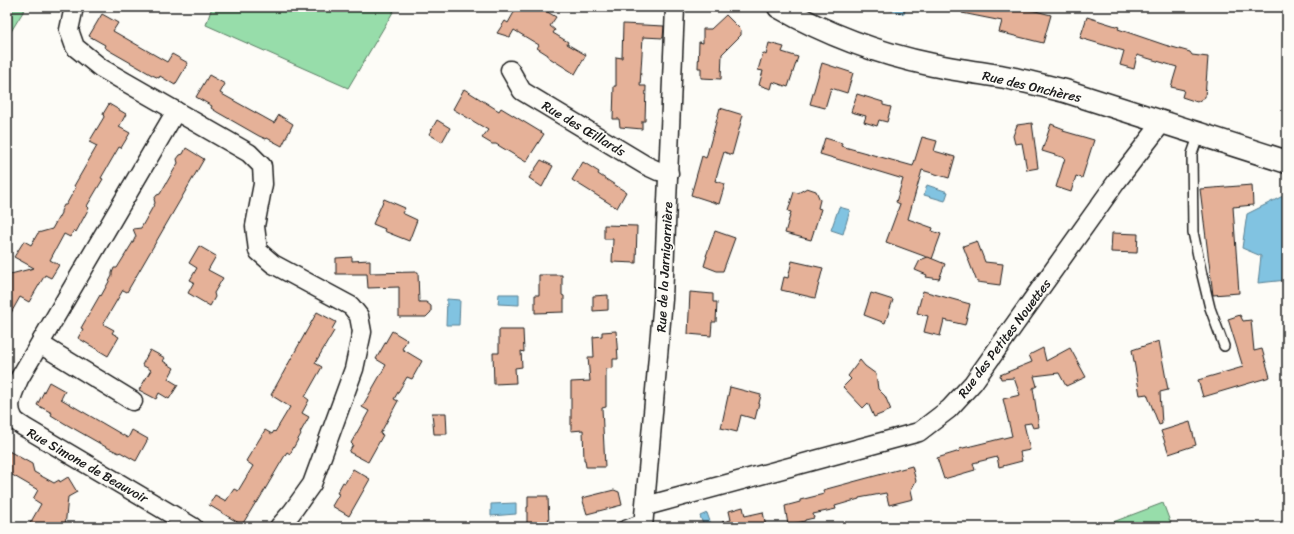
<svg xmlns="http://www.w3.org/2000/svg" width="1294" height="534" viewBox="0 0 1294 534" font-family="Sriracha,sans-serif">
<rect width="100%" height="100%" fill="#fdfcf7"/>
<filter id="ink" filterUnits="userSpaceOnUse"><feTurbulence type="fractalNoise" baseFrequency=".025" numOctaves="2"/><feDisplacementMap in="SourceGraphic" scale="8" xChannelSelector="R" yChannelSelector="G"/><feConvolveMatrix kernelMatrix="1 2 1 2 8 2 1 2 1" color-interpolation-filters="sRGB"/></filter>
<g filter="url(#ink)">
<g fill="#97ddaa" stroke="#5a7c63">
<polygon points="7,7 26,7 7,38"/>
<polygon points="212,7 396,7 348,88 206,25"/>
<polygon points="1163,503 1172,527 1100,527"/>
</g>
<g fill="#81c3e1" stroke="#598092">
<polygon points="880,7 906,7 904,14"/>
<polygon points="927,185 948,192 945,201 924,195"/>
<polygon points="1287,194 1287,280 1258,283 1261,256 1242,248 1247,214"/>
<polygon points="839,207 850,210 843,234 831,230"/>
<polygon points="499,294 519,294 519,305 498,304"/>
<polygon points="447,299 460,300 459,325 446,325"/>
<polygon points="516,503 516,514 491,516 491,504"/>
<polygon points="707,513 712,527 704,527 700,516"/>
</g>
<g fill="#e5b198" stroke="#1c1c1c">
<polygon points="517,7 539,7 556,17 550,26 555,30 553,33 568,42 567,44 586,55 575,74 548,57 548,55 537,48 539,45 514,30 510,37 497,33 505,21 508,23"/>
<polygon points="963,7 1020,7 1051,15 1043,43 999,32 1002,21 962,13"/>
<polygon points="102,14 118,23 113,31 167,62 172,54 188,63 175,85 160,76 159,78 152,75 110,51 104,47 105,45 89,36"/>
<polygon points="726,15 741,30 741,35 722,54 721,79 701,78 701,68 698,68 699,42 703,43 703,29 711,29"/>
<polygon points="1087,17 1119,27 1118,29 1165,45 1190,52 1192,55 1208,57 1205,97 1197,102 1182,97 1184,90 1171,87 1177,67 1137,55 1134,69 1120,65 1124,51 1080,38"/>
<polygon points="623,24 664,26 663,38 643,37 640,86 646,86 645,121 642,121 642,129 620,127 619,119 613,119 614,86 616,86 616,57 622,58"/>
<polygon points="769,43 784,47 782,52 798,57 788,87 773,82 771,89 759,85 763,71 758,70 763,53 766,55"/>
<polygon points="822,63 853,73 847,93 831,88 825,108 810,104"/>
<polygon points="209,75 225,84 220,93 274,123 279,115 293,124 282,146 267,138 266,139 259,136 217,112 211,108 212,106 196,97"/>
<polygon points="464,89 499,111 501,108 544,134 526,162 496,144 492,144 482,138 488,130 453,109"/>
<polygon points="857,94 883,102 883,105 891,107 887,122 879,120 877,126 864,122 866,116 851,112"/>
<polygon points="109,104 126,114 119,127 130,133 121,148 119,147 101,178 103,179 87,206 89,208 76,232 74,230 70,237 64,234 50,260 59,265 51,278 45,275 29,302 20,297 7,320 7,275 34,268 14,257 24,241 31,245 38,233 52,229 61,213 61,211 64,205 66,205 76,187 74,186 97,146 89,142 104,117 103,114"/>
<polygon points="720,108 743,115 732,155 724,152 715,181 725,184 719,204 691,195 702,156 706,158"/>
<polygon points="437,120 450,128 442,142 429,134"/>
<polygon points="1032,123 1038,168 1027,170 1022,143 1015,144 1013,136 1017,125"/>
<polygon points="1051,124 1064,129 1063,131 1094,140 1082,178 1076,176 1071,192 1056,187 1065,158 1042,151"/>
<polygon points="922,137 937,141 934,151 955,157 949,178 922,170 908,219 933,228 932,231 941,234 932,259 886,242 900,204 896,202 903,179 820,154 825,138 842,143 841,146 913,166"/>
<polygon points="186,148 204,159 127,292 123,290 103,324 114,330 112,333 119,337 108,356 78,338 83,329 81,328 100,295 101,296 112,276 112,273 114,268 117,268 133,242 136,236 133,229 141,228 155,203 154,199 157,195 160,194 178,163 177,159 180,155 183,154"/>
<polygon points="541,160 553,166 542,187 529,178"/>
<polygon points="583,162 599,172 598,174 626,192 617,208 572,180"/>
<polygon points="1252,185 1253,205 1233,207 1239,293 1213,295 1200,189"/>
<polygon points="807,188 816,191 820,200 818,208 821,209 811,240 785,233 791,212 788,211 794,192 798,193"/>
<polygon points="384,199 405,208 402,213 417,220 409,241 384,231 385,229 373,224"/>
<polygon points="604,225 637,226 636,263 612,262 613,239 604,239"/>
<polygon points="715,231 735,238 723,271 717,271 704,266 707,256 706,256"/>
<polygon points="1112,233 1138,234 1137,253 1111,252"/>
<polygon points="977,241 985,262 1003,264 1000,285 977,282 963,246"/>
<polygon points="199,246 216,256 208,270 223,278 214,293 215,297 210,306 188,293 194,282 190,280 197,268 189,263"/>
<polygon points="352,257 352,261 370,260 370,273 418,272 419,302 426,302 431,306 431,312 426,317 399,317 399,287 368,288 367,274 336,274 336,258"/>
<polygon points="928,257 945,264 939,279 926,277 927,275 915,270 920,260"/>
<polygon points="792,261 823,268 815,298 781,290 784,277 788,278"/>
<polygon points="539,275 562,275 562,295 564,296 564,312 535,313 535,295 539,295"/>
<polygon points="923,291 970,304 965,325 944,320 940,336 924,332 928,316 917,313"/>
<polygon points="690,292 713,294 713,302 717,302 716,322 712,322 711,336 688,334"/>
<polygon points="871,293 893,300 885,323 864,315"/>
<polygon points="608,295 608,310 593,311 593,296"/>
<polygon points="317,312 336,322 332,329 334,331 315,363 322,367 305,397 309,400 302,413 309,417 300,433 301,434 290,454 287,452 257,503 256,502 242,525 209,505 215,495 226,501 234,489 238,491 253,466 246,461 265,430 272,434 274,431 275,432 290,407 271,395"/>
<polygon points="1240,315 1243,321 1251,320 1254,351 1262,349 1270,377 1203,397 1198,380 1243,367 1228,319"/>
<polygon points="499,330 523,330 524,352 521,351 522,367 515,368 516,383 494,384 493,353 499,353"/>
<polygon points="392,331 407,340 402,349 422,361 412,379 407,377 394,399 398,401 380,434 383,435 368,462 349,452 353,445 351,443 369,411 362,407 386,365 376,359"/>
<polygon points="616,331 618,359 613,359 613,368 606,369 606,407 602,408 605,467 586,467 585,460 584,460 583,430 571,431 571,382 590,381 588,357 594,357 593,337 602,336 602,332"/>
<polygon points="1159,341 1168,390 1160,392 1162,424 1159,425 1147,394 1140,395 1132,350"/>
<polygon points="1043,348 1046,361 1070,348 1086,377 1066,386 1059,373 1034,376 1037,386 1033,388 1039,427 1033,428 1031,423 1024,424 1030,450 1020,452 1022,461 999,467 997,457 973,463 975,470 944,479 937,458 960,451 959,449 1012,436 1003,399 1020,395 1014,378 1001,379 1000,375 1032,362 1029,355"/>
<polygon points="150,350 165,358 163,361 174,368 168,379 178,385 169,399 159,393 156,399 139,390 151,370 142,365"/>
<polygon points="860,360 865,366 876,374 878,389 885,396 891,410 874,417 868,403 863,408 843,387 851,379 848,376"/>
<polygon points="49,382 65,391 61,399 128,438 132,430 148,439 136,461 120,452 119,453 106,447 64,423 51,415 52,413 37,405"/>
<polygon points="730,387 761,395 755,419 741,415 737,432 721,428"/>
<polygon points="432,413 446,413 447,434 434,434"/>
<polygon points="1190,422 1196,445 1169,454 1161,431"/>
<polygon points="7,450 32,464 34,472 54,483 59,480 60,482 68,477 77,492 68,497 65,527 28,527 41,504 33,499 38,490 7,472"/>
<polygon points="912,466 916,481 911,490 913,499 889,505 886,493 859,498 859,499 835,506 836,509 813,514 814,518 805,520 805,521 788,525 785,506 800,502 800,500 824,494 823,490"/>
<polygon points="353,469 370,479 349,516 332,506 339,494 337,493 343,482 345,483"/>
<polygon points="614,490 619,492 622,505 587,514 582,498"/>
<polygon points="528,496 548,496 549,527 527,527 527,507 528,507"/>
<polygon points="743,507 745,516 763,512 766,527 723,527 722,522 731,520 729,511"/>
</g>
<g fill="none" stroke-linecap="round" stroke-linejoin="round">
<defs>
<g id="lane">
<polyline points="1199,134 1192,154 1193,232 1202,275 1210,308 1224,346"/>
<polyline points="621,527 644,518"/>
</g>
<g id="street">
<polyline points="74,7 69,30 75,47 101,68 249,153 262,166 263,184 255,226 258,251 273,264 351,306 359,316 362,332 354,369 312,484 292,512 279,527"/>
<polyline points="510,70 522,91 645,165 658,171 669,173"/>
<path d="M176,111L19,379C14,392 5,406 14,419C16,422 21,425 24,427L193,527"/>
<polyline points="40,344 133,401"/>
<polyline points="646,506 919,432 949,409 973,383 1117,181 1158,128 1160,122"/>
<polyline points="643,527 663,299 675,7"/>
</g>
<path id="secondary" d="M779,7C826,34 880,54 933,65C957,70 981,73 1005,77C1025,81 1045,86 1065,91L1287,162"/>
</defs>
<use href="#lane" stroke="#1c1c1c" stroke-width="12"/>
<use href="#street" stroke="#1c1c1c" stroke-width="21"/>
<use href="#secondary" stroke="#1c1c1c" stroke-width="25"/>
<use href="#lane" stroke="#fdfcf7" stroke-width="9"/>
<use href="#street" stroke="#fdfcf7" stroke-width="18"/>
<use href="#secondary" stroke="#fdfcf7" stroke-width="22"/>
</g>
</g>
<g text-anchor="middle" stroke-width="3.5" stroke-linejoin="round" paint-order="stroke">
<g font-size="13" fill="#1c1c1c" stroke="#fdfcf7">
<text transform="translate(1032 86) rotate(13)" y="5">Rue des Onchères</text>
<text transform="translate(584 128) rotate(31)" y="5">Rue des Œillards</text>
<text transform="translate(664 267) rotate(-87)" y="5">Rue de la Jarnigarnière</text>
<text transform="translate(1004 338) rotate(-53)" y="5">Rue des Petites Nouettes</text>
<text transform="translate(88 465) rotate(30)" y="5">Rue Simone de Beauvoir</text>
</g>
</g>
<rect width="1294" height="534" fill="none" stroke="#fdfcf7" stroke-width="24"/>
<rect x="12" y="12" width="1270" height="510" fill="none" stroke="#1c1c1c" stroke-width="1.5" filter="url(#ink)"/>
</svg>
